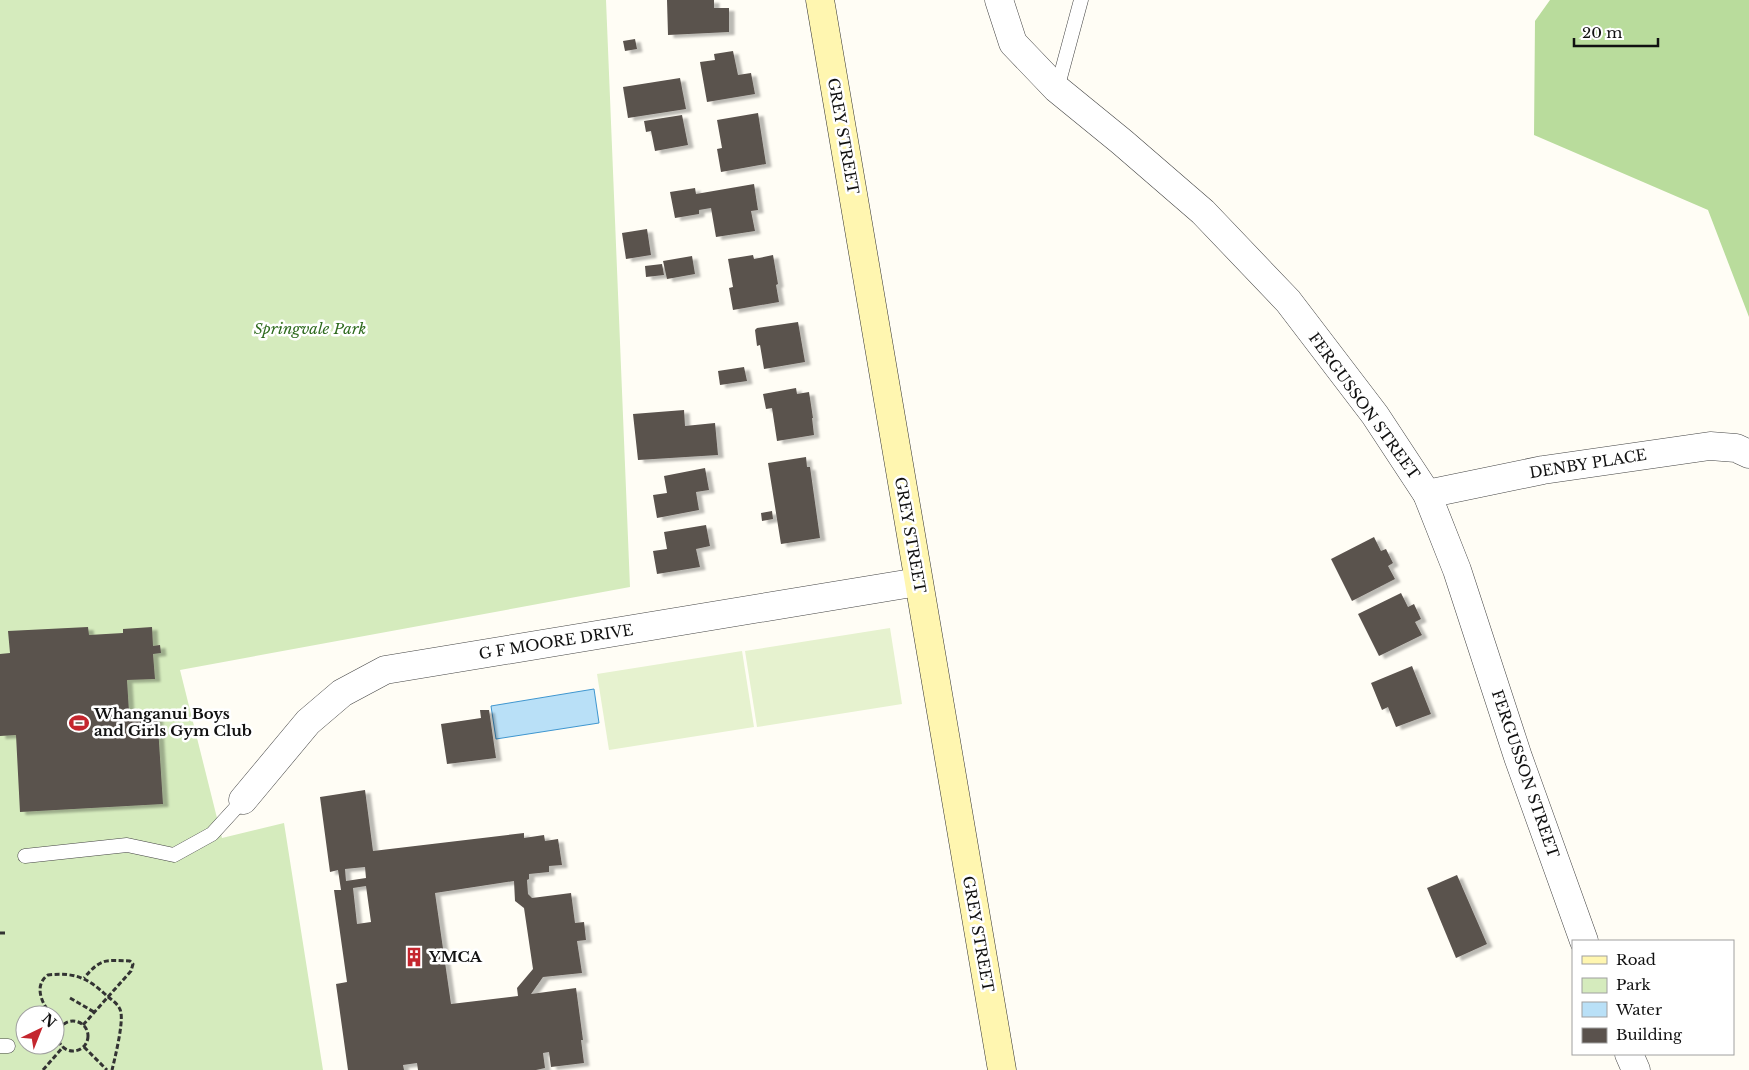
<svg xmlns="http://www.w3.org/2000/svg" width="1749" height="1070" viewBox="0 0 1749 1070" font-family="'Libre Baskerville',serif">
<defs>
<filter id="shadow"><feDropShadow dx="5.5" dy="3" stdDeviation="1" flood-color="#0004"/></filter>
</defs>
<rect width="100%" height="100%" fill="#fffdf5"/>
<path fill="#d5ebbd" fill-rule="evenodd" d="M0,0H606L630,587L180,670L222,838L284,823L323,1070H0ZM25,1015H55V1045H25Z"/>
<polygon fill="#b9dc9c" points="1550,0 1749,0 1749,317 1708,210 1534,135 1535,21"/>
<g fill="#e6f2cf">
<polygon points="890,628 902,704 757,727 745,651"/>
<polygon points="742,651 754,727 609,750 597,674"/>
</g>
<polygon fill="#b9e0f7" stroke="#3f96cf" points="594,689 599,723 496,739 491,706"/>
<g fill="#5a524d" fill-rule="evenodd" filter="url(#shadow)">
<polygon points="667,0 714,0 714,8 729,8 729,32 668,35"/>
<polygon points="635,39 637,49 625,51 623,41"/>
<polygon points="733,51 738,75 751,73 755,94 707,102 700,62 715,60 714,54"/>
<polygon points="680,78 686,109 628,118 623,87"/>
<polygon points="758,113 766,164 721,172 717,149 722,148 717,120"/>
<polygon points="682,115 688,145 655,151 651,131 646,132 644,121"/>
<polygon points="754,184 758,210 751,211 755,231 716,237 711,208 699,210 699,214 675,218 670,192 695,188 696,194"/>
<polygon points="647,229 651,255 626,259 622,233"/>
<polygon points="753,255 754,259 773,255 778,284 776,285 779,302 733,310 729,288 733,287 728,259"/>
<polygon points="692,256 695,274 667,279 663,261"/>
<polygon points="662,264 664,275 646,277 645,266"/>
<polygon points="798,322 805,362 764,369 760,345 757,346 755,330 757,328"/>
<polygon points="744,367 747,381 720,385 718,371"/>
<polygon points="796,388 797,394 809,392 813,418 812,418 814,435 777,441 772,408 766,409 763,394"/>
<polygon points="684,410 685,426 715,423 718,455 638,460 633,414"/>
<polygon points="806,457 807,467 810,467 820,538 781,544 768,463"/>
<polygon points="705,468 709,490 696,492 699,510 657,518 653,495 667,493 664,476"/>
<polygon points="772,511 773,519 762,521 761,513"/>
<polygon points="706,525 710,546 696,549 700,567 657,574 653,551 667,549 664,532"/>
<polygon points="1374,537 1381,551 1386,549 1393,563 1388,566 1395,579 1352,601 1331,559"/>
<polygon points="1401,593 1408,607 1414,604 1421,619 1415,622 1422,635 1379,656 1358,614"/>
<polygon points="88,627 89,635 123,633 123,629 152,627 153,646 160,645 161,653 153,654 155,679 127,680 129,712 157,711 163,804 20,812 16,735 0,736 0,654 10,653 8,631"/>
<polygon points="1412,666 1431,714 1396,727 1388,707 1382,710 1371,683"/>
<polygon points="480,710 489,710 496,758 447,764 441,724 481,718"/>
<path d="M365,790L373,851L524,833V838L544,835L545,841L558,839L562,865L549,866V872L529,874V879L527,880L528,894L532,898L571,893L575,923L584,922L586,940L577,941L582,973L543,977L531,994L576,988L583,1040H581L584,1063L551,1067L549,1052L543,1053L545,1068L536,1070H418L417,1063L403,1065L404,1070H348L336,984L347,982L334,890H341L338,870L330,872L320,797ZM365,867L366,878L346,881L345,869ZM514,881L515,901L524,908L533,969L517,988L518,996L451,1004L435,893ZM366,886L371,922L357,924L353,888Z"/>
<polygon points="1457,875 1487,944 1456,958 1427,888"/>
</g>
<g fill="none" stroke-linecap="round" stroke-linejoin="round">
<defs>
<g id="service">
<polyline points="1057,89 1081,0"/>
<polyline points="25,856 127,845 174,855 212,834 243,800"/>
<polyline points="0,1046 8,1046"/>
</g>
<g id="minor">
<polyline points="999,0 1013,43 1057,89 1122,142 1203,212 1288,301 1375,415 1427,494 1457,570 1518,757 1584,941"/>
<polyline points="1427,494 1543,470 1710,446 1736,448 1749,454"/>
<polyline points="243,800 308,722 342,693 385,670 918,582"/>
<polyline points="1629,1054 1636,1070"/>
</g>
<polyline id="secondary" points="820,0 1002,1070"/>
</defs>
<use href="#service" stroke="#444" stroke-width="15"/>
<use href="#minor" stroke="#444" stroke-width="29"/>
<use href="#secondary" stroke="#333" stroke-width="29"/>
<g stroke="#333" stroke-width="3" stroke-dasharray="5 2.5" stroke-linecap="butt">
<polyline points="0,933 5,933"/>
<polyline points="70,998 94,1012"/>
<path d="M52,1015C42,1005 33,985 48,975C75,972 88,978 107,996C113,1001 120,1005 121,1013C123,1025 115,1058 112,1070"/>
<polyline points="55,1018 63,1026"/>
<circle cx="73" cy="1036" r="15"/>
<path d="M83,1025L131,971L133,964L130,961C105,960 101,958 84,978"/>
<polyline points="84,1047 107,1070"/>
<polyline points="43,1070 63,1047"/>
</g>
<use href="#service" stroke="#fff" stroke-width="14"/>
<use href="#minor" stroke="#fff" stroke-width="28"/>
<use href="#secondary" stroke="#fff6b0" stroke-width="28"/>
</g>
<defs>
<symbol id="stadium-bare" viewBox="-9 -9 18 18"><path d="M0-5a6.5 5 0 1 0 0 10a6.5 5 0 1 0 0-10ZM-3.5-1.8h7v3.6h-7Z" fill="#c4262e" stroke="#fff" stroke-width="2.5" paint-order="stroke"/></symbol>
<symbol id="building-bare" viewBox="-9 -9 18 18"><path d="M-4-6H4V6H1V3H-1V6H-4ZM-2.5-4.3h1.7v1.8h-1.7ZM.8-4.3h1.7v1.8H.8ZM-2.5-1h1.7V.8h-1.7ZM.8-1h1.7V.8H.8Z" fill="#c4262e" stroke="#fff" stroke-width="2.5" paint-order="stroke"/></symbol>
</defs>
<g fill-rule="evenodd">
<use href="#stadium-bare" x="65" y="709" width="28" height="28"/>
<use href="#building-bare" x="400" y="943" width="28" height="28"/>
</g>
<g text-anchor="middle" stroke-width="5" stroke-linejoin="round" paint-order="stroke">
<g font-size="15" fill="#111" stroke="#fff">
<text transform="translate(843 136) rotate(80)" y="5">GREY STREET</text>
<text transform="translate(1364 406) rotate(54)" y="5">FERGUSSON STREET</text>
<text transform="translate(1588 464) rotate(-9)" y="5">DENBY PLACE</text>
<text transform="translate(910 535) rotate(80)" y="5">GREY STREET</text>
<text transform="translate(556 642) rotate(-9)" y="5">G F MOORE DRIVE</text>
<text transform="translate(1525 774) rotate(71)" y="5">FERGUSSON STREET</text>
<text transform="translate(978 934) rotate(80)" y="5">GREY STREET</text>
</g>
<g font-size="15" font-style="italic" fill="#2f6b1f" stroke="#fff">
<text x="310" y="334">Springvale Park</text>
</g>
<g font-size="15" font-weight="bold" fill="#111" stroke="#fff" text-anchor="start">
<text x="94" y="719">Whanganui Boys<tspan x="94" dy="17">and Girls Gym Club</tspan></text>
<text x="429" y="962">YMCA</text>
</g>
</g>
<rect x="1572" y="940" width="162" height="115" fill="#ffffff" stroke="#a0a0a0"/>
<rect x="1582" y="956" width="25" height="8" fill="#fff6b0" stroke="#a0a0a0"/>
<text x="1616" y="965" font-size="15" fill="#111111">Road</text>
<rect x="1582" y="978" width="25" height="15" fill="#d5ebbd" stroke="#a0a0a0"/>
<text x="1616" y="990" font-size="15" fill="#111111">Park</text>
<rect x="1582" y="1002" width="25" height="15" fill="#b9e0f7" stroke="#a0a0a0"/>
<text x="1616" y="1015" font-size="15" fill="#111111">Water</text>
<rect x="1582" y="1028" width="25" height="15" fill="#5a524d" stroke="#a0a0a0"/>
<text x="1616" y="1040" font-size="15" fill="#111111">Building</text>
<g transform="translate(40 1030) rotate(43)"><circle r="24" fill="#ffffff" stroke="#a0a0a0"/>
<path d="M0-4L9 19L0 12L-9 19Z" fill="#c4262e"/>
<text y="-8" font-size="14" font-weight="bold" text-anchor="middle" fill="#111111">N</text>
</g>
<path d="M1574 38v8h84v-8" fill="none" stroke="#111111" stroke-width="2.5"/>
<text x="1582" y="38" font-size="15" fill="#111111" stroke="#ffffff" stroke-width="4" paint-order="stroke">20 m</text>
</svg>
